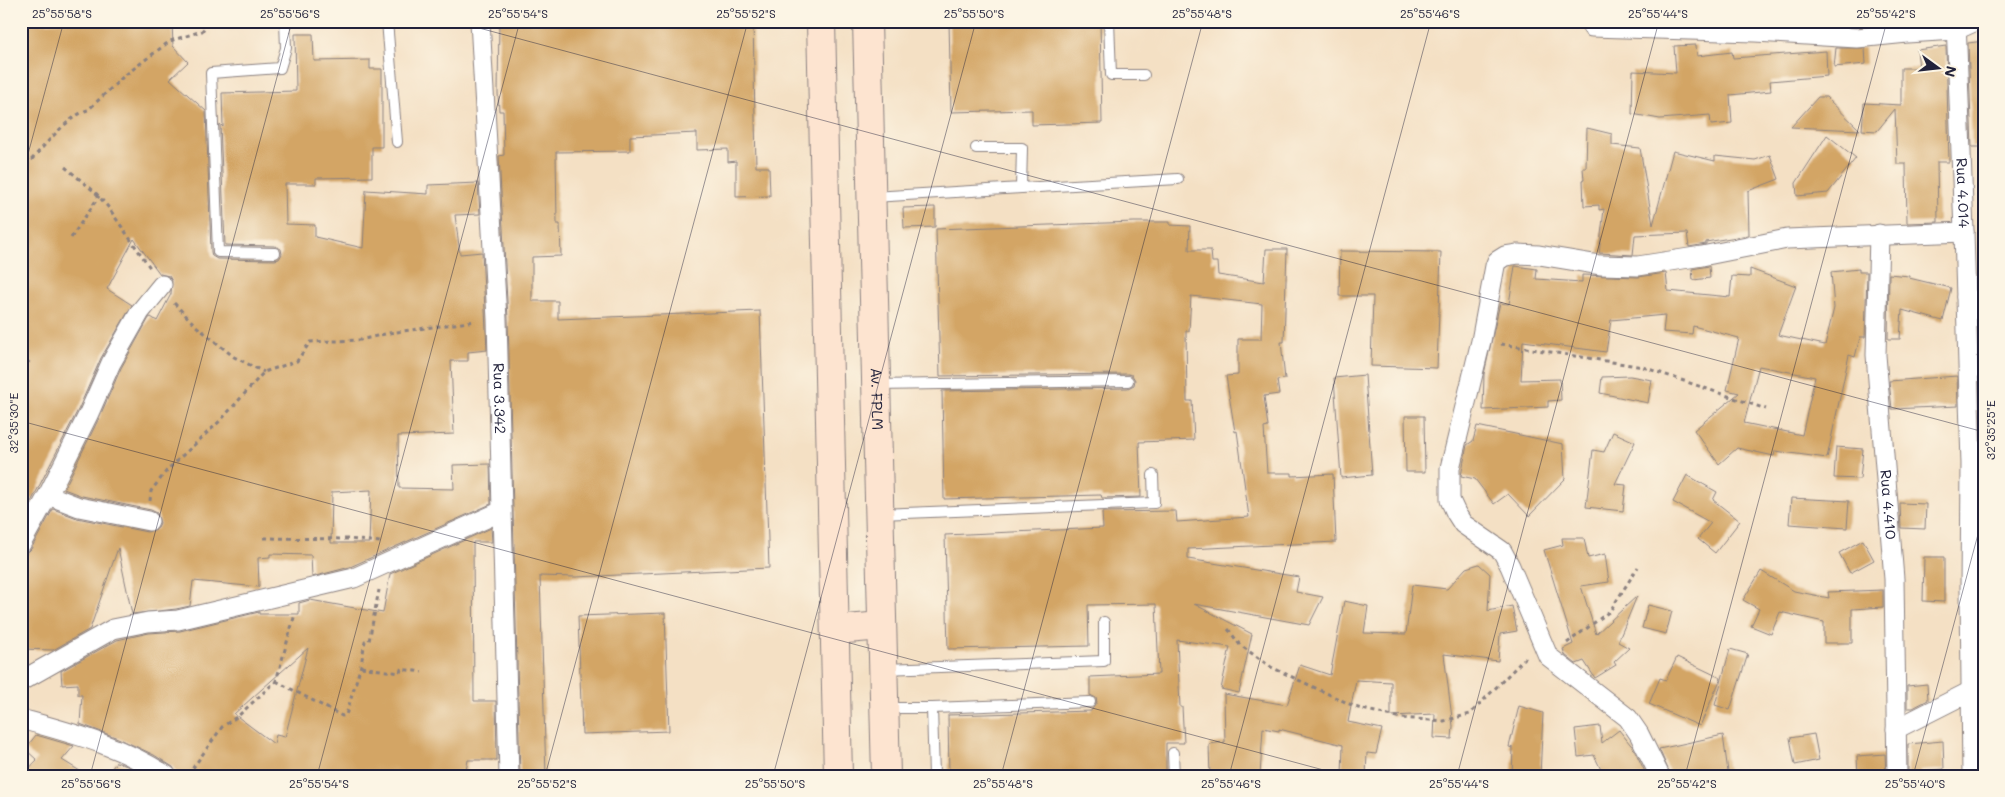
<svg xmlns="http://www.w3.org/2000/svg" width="2005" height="797" viewBox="0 0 2005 797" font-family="Mali,sans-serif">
<rect width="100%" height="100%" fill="#fcf5e5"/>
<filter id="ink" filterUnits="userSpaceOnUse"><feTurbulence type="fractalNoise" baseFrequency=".02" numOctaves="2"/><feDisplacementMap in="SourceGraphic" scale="10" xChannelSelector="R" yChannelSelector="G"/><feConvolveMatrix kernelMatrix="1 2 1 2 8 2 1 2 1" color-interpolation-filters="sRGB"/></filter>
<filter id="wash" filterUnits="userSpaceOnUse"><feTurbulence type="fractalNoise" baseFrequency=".0096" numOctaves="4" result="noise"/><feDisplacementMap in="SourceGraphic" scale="20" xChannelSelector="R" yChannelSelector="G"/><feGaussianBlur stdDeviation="1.12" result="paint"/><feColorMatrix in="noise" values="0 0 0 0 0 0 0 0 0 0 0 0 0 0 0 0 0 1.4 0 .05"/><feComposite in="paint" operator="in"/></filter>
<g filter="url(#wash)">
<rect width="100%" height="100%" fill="#f4e0c4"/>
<g id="blocks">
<g fill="#d3a565" fill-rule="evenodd">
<path d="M75,21H172L173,46L188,62L170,79L206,111L211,252L212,256L217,259L275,260L279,259L282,254L281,249L275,246L225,245L220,124L223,127L222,93L296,91L295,34H313L314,61L370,60V69H382V147H372V177L316,178V184H285L286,224L315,225V237L363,248L366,190L428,194V185L478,183L480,214L455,215L460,254L482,252L487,350L468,352V361H451L454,434L398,436L399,488L454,489L453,465L490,464L491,504L350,567L312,577L311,555L270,554V557L258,558L259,587L193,581L190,606L176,609L132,614L118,548L90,629L53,650L21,649V555L26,554L31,549L53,509L77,518L147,532L157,529L160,523L157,513L151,510L82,496L64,489L99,418L121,368L149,318L151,317L157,321L171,294L172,281L169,276L160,274L134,239L107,289L132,305L101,358L79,408L31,502L21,498V246L28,237L23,234L29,223L21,216V25ZM371,490L369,543H331L332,492Z"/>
<polygon points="499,21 526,21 526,23 753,21 756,167 769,167 770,196 736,197 736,161 728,162 728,149 697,150 697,133 630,136 630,151 556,152 557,224 560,224 561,256 532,257 532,301 558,301 558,319 760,311 769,568 576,577 540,576 546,776 520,776 508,319 499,156 504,155 503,111 499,111 498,93"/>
<polygon points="949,21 1100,21 1102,123 1032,125 1032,110 951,112"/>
<polygon points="1840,21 1864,21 1864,26 1839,26"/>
<polygon points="1984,41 1984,147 1972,147 1968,43"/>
<polygon points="1696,45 1697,56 1732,52 1733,58 1826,51 1827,76 1770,81 1771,91 1730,95 1732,123 1711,125 1710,115 1660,119 1632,114 1633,71 1676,73 1674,46"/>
<polygon points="1946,46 1949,162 1937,162 1938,222 1907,223 1906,164 1897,164 1895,109 1877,131 1862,130 1864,103 1901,105 1901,68 1919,68 1917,50"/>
<polygon points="1836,48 1865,48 1866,64 1834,67"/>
<polygon points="1818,97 1826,97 1860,130 1791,127"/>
<polygon points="1587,128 1612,134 1612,145 1640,148 1653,225 1673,151 1715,161 1715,156 1755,160 1770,155 1779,179 1748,191 1749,235 1706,242 1706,244 1689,247 1687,233 1635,235 1633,255 1599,253 1604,209 1599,210 1599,205 1584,206 1583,180 1584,180 1583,168 1586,168"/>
<polygon points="1827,135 1856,158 1828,193 1797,196 1796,183"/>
<polygon points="935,207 935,227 904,228 903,208"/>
<polygon points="1134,222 1170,222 1170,225 1190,226 1189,250 1211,250 1212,262 1217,262 1218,275 1264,282 1266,249 1287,249 1284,342 1281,342 1285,379 1277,380 1279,394 1264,396 1268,427 1264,428 1267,473 1292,473 1292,476 1333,474 1336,542 1188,549 1188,559 1299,577 1296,592 1323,597 1309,625 1194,604 1252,634 1239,693 1221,689 1230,647 1177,640 1180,707 1182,707 1184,743 1166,743 1166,776 949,776 948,715 1091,711 1097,702 1096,698 1090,695 1090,677 1159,674 1156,604 1088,605 1089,646 948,649 945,535 1103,528 1102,512 1176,511 1177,522 1249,517 1237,431 1235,432 1226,376 1238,375 1238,339 1261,339 1262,304 1191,296 1189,331 1186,331 1187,401 1192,401 1194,440 1139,442 1141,497 1102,498 1101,495 944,499 942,391 1128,388 1134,385 1135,380 1132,375 1128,374 940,376 936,229"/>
<polygon points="1340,251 1441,252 1437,368 1371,366 1373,296 1339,296"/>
<path d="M1515,266L1537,269L1536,279L1582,282V275L1638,277L1666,273L1668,291L1730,297L1732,276L1750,277V269L1796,286L1778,335L1825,345L1834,308L1831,272L1859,269V272H1867L1865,337H1860L1855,357L1849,355L1827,458L1775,451L1774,456L1737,448L1719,464L1694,430L1739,393L1727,390L1739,338L1693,326L1692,334L1663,332L1665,315L1611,320L1606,352L1523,341L1521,380L1560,379L1561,400L1548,401V407L1483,410L1484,374L1500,303L1509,304ZM1759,366L1815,377L1802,435L1744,423Z"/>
<polygon points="1709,266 1710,278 1693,280 1692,269"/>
<polygon points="1889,274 1909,276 1909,278 1951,288 1943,321 1902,310 1900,339 1888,339"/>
<polygon points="1365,375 1372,475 1341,478 1334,378"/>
<rect x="1980" y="375" width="4" height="30"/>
<polygon points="1630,376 1652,380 1648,403 1600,393 1602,377"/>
<polygon points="1957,376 1958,406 1892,409 1889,381"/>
<polygon points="1405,416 1424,416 1425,472 1406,472"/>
<polygon points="1477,426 1563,444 1565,479 1529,516 1508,494 1494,504 1475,479 1461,476 1467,445 1473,441"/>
<polygon points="1613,432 1635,442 1615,484 1626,485 1623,511 1586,507 1593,450 1604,452"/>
<polygon points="1836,447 1863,449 1860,479 1834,478"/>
<polygon points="1687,475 1717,492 1713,500 1740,521 1715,553 1698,539 1711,523 1673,502"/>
<polygon points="1791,498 1849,501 1847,528 1789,524"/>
<polygon points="1900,503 1926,504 1925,529 1901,528"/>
<path d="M491,528L492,542H473L474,701H496L497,760H468L465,776H178L173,767L154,755L118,738L80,724L82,695H78V684L62,685L61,671L117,640L149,633L180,631L259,612V614H299V603L310,600L383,613L390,574ZM308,648L285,737L276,735L274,744L234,714Z"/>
<polygon points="1562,538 1584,538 1588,558 1605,554 1609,582 1581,586 1596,634 1637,596 1618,642 1629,648 1614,662 1616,665 1595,678 1584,661 1576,664 1565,655 1563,649 1573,644 1544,550 1563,545"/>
<polygon points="1863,540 1874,560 1850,573 1839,553"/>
<polygon points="1924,557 1944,557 1944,602 1923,601"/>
<polygon points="1479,564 1490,574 1488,611 1512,606 1517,631 1500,634 1498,661 1444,654 1453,726 1452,739 1434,738 1435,714 1391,716 1391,682 1356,680 1348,722 1382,729 1376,754 1367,753 1366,776 1342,776 1343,745 1279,729 1279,731 1263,728 1260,776 1210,776 1209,744 1225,742 1224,694 1287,705 1300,665 1330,675 1344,601 1368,606 1364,633 1406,634 1412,585 1447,589 1466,568"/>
<polygon points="1761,571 1794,591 1829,598 1828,592 1883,590 1883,607 1852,609 1852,643 1824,643 1824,622 1780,612 1771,634 1751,626 1759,609 1743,600"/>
<polygon points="1648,605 1672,611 1666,634 1642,628"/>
<polygon points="665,613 669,731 582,734 578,616"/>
<polygon points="1730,649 1748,654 1730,710 1715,705"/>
<polygon points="1677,657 1721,678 1700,726 1649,704 1660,678 1666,680"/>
<polygon points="1927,684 1928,700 1913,708 1907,708 1907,686"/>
<polygon points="1519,706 1543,713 1540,776 1512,776 1513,748 1509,747"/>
<polygon points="1600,726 1602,743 1619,730 1634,749 1647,776 1604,776 1594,755 1578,757 1575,729"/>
<polygon points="1814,734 1819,760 1795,765 1790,738"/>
<polygon points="36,735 74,746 62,760 88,776 22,776 37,760 25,749"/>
<polygon points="1723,735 1728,772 1703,776 1671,776 1659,749"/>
<polygon points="1943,741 1944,769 1921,771 1921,776 1908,776 1908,744"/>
<polygon points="1885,754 1886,776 1858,776 1857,756"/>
<polygon points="116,762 127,766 145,776 107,776"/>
</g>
</g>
</g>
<g filter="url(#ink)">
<use href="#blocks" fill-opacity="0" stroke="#8b8180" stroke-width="1"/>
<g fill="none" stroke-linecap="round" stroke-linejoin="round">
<defs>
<g id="lane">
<polyline points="387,21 397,142"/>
<polyline points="1109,21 1111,75 1144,75"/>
<polyline points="1021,188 1178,179"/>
<polyline points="873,197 1021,188 1022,148 976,148"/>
<polyline points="275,253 218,252 211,73 280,68 286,48 285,21"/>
<polyline points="876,385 1128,381"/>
<polyline points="880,514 1154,503 1153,475"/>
<polyline points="884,669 1104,661 1104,622"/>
<polyline points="886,708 932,708 1090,702"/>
<polyline points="932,708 934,776"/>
<polyline points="1173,753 1174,776"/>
</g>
<g id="street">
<path id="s1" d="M480,21L497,319L509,776"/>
<path id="s2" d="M1956,21L1964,232L1971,464L1970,590L1972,776"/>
<polyline points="1592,27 1755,32 1857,38 1907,33 1956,30 1976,21"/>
<path id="s3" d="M1879,234L1876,355L1894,579L1897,776"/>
<polyline points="1966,297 1984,305"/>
<polyline points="48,495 79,507 149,521"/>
<polyline points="21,544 48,495 89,413 111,363 140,312 162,285"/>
<polyline points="21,681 113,629 148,622 178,620 354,578 502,511"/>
<path d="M21,719C75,734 119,745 167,776"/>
<polyline points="1896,729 1971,691"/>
<polyline points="1660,776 1639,734 1628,718 1548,656 1510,566 1502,551 1463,524 1456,513 1450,500 1450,468 1481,341 1495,266 1497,261 1505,256 1518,254 1539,255 1600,265 1638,266 1702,256 1787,239 1964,232"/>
</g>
<g id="secondary">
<polyline points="821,21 838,776"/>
<path id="s4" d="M867,21L886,776"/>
<polyline points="835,630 882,626"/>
</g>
</defs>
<use href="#lane" stroke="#8b8180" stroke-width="12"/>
<use href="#street" stroke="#8b8180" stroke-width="21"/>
<use href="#secondary" stroke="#8b8180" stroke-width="30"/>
<g stroke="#8b8180" stroke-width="3" stroke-dasharray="4 4" stroke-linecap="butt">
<polyline points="65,167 95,192 108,207 151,269"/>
<path d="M21,172C35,156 68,115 88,110L124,76L170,41L202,31L210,21"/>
<polyline points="71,238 99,196"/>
<polyline points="174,303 196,326 234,357 264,372"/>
<polyline points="1501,344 1643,367 1766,409"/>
<polyline points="21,377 29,361"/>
<polyline points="150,501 151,491 168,469 221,420 264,372 297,361 310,342 360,340 389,333 476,321"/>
<polyline points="264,538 348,539 380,542"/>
<polyline points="1228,629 1240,645 1271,667 1358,708 1401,718 1444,721 1470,714 1526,657"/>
<polyline points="1567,643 1610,611 1638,567"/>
<polyline points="361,667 400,673 401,669 422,672"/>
<polyline points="276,681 342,716 346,715 361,665 365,641 369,641 379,590"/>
<polyline points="188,775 222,727 238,716 276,681 295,614"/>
</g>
<use href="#lane" stroke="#fff" stroke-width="10"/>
<use href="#street" stroke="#fff" stroke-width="19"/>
<use href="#secondary" stroke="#fde4d0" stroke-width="28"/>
</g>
</g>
<path fill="none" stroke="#22223b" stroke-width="1" stroke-opacity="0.45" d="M453,21L1984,432M21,180L64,21M21,421L1346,776M90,776L292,21M317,776L520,21M545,776L748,21M773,776L976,21M1001,776L1203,21M1229,776L1431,21M1457,776L1659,21M1685,776L1887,21M1913,776L1984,512"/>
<g text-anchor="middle" stroke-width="4.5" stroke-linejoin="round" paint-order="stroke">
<g font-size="15" fill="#22223b" stroke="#fcf5e5">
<text dy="5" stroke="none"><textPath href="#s2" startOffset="172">Rua 4.014</textPath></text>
<text dy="5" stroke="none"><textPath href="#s1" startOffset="378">Rua 3.342</textPath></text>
<text dy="5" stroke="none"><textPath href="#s4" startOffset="378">Av. FPLM</textPath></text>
<text dy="5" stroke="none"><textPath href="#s3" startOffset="271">Rua 4.410</textPath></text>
</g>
</g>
<rect width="2005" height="797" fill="none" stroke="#fcf5e5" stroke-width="55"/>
<g transform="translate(1938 68) rotate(105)" stroke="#fcf5e5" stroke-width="4" paint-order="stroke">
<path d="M0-4L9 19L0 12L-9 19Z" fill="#22223b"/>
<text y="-8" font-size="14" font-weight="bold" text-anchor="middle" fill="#22223b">N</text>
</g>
<rect x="28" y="28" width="1950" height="742" fill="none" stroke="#22223b" stroke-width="2"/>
<g font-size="12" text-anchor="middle" fill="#22223b">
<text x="62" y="18">25°55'58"S</text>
<text x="290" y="18">25°55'56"S</text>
<text x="518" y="18">25°55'54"S</text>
<text x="746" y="18">25°55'52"S</text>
<text x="974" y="18">25°55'50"S</text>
<text x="1202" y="18">25°55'48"S</text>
<text x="1430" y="18">25°55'46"S</text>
<text x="1658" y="18">25°55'44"S</text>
<text x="1886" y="18">25°55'42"S</text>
<text transform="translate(14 423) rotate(-90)" y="4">32°35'30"E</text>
<text transform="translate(1991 430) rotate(-90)" y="4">32°35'25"E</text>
<text x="91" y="788">25°55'56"S</text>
<text x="319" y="788">25°55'54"S</text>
<text x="547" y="788">25°55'52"S</text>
<text x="775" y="788">25°55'50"S</text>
<text x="1003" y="788">25°55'48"S</text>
<text x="1231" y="788">25°55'46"S</text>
<text x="1459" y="788">25°55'44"S</text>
<text x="1687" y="788">25°55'42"S</text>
<text x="1915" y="788">25°55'40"S</text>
</g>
</svg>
